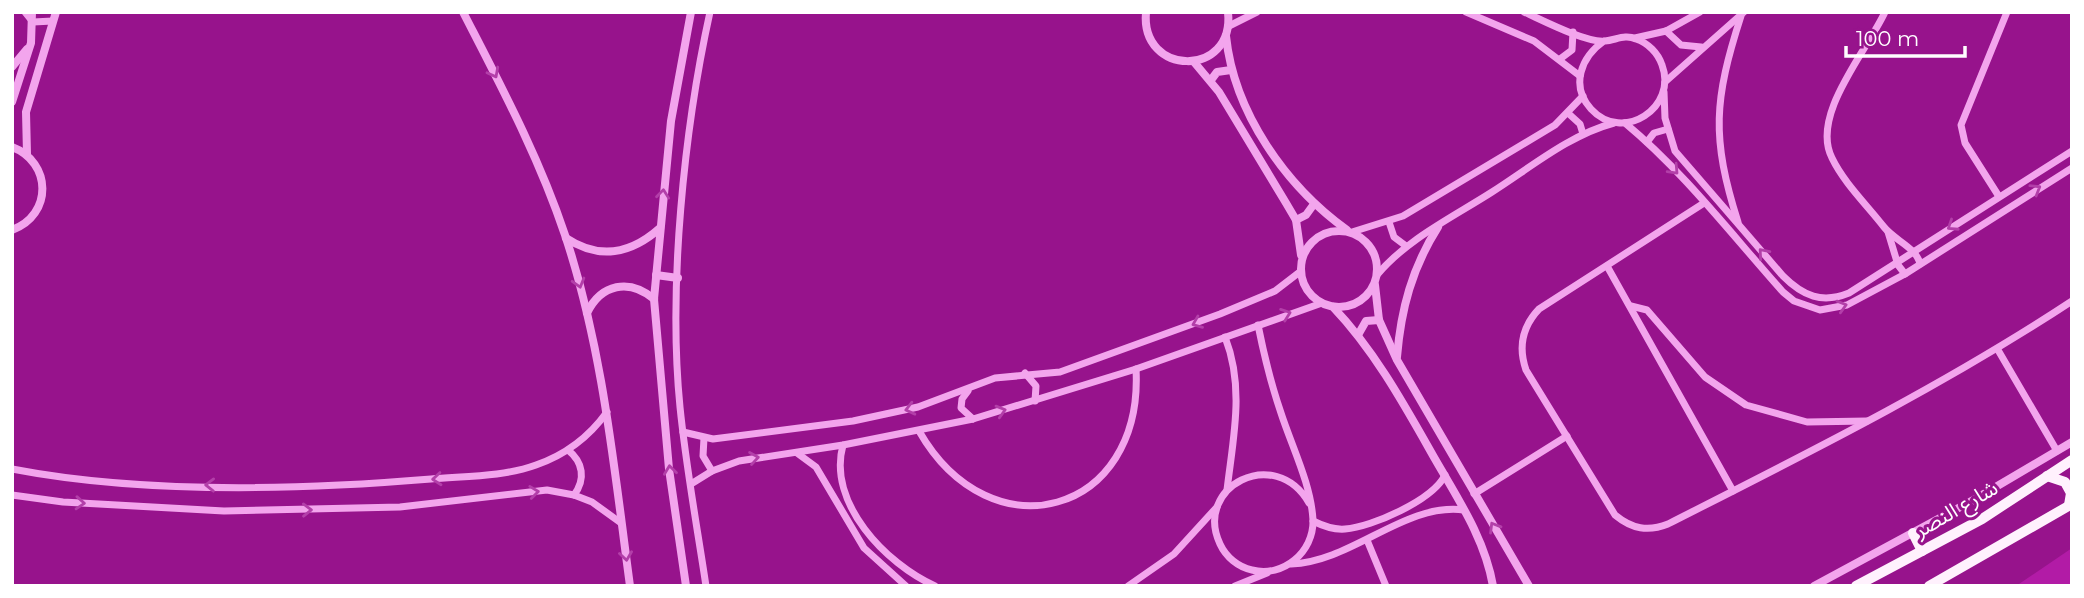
<svg xmlns="http://www.w3.org/2000/svg" width="2084" height="598" viewBox="0 0 2084 598" font-family="Montserrat,'Noto Sans Arabic',sans-serif">
<rect width="100%" height="100%" fill="#97138c"/>
<polygon fill="#b21ba6" points="2072,548 2072,586 2016,586"/>
<g fill="none" stroke-linecap="round" stroke-linejoin="round">
<g stroke="#f3a5ed" stroke-width="7">
<polyline points="25,12 33,22 53,21"/>
<polyline points="1466,12 1534,41 1580,76"/>
<path d="M1524,12C1542,20 1586,43 1605,41C1616,40 1625,34 1636,39C1648,43 1658,53 1662,65C1678,107 1623,144 1591,109C1570,86 1581,57 1604,41"/>
<path d="M1885,12C1867,51 1810,115 1832,158C1844,183 1867,205 1884,227C1894,240 1917,248 1920,264"/>
<polyline points="1229,26 1257,12"/>
<polyline points="1666,31 1681,45 1701,47"/>
<polyline points="1635,38 1666,31 1700,12"/>
<polyline points="1560,59 1572,50 1573,32"/>
<polyline points="1665,82 1744,12"/>
<path d="M1664,92L1665,118L1675,151L1783,276C1803,296 1822,304 1849,293L2072,151"/>
<polyline points="1569,114 1580,124 1583,134"/>
<path d="M1625,123C1684,172 1732,235 1783,292L1794,301L1820,310L1847,305L1905,274L2072,168"/>
<polyline points="1647,142 1654,133 1668,129"/>
<polyline points="1998,195 1965,143 1961,125 2007,12"/>
<path d="M1704,203L1539,309C1522,327 1518,347 1526,370L1615,515C1632,529 1648,532 1668,524C1806,454 1943,386 2072,301"/>
<polyline points="1389,222 1394,237 1406,246"/>
<path d="M1738,222C1711,137 1714,100 1741,16"/>
<polyline points="1352,232 1403,216 1555,125 1583,96"/>
<polyline points="1888,232 1898,265 1905,274"/>
<polyline points="1607,266 1733,491"/>
<path d="M1377,275C1407,239 1453,217 1492,192C1530,168 1569,135 1614,123"/>
<polyline points="1631,306 1647,310 1705,377 1746,405 1807,422 1867,421"/>
<path d="M1258,325C1264,355 1271,384 1281,413C1292,447 1311,484 1313,520C1314,552 1283,578 1252,570C1238,567 1226,557 1220,544C1193,487 1275,444 1309,503"/>
<path d="M1225,337C1245,388 1233,438 1227,490"/>
<polyline points="1998,350 2057,451"/>
<polyline points="1025,373 1036,386 1035,401"/>
<polyline points="968,391 962,399 961,408 973,419"/>
<path d="M919,431C991,557 1144,515 1136,369"/>
<polyline points="683,432 713,439 853,421 918,407 995,378 1060,372 1220,314 1275,291 1301,271"/>
<polyline points="704,438 703,456 712,471"/>
<path d="M843,445C827,503 886,564 935,586"/>
<path d="M568,450C583,462 586,479 574,495"/>
<polyline points="797,453 816,467 864,548 906,586"/>
<path d="M12,469C142,494 299,490 431,479C465,476 503,477 536,465C565,455 589,437 607,412"/>
<polyline points="691,484 712,471 739,461 843,445 973,419 1136,369 1322,303"/>
<polyline points="1474,494 1567,436"/>
<polyline points="12,495 63,502 224,511 400,507 547,490 574,495 592,502 621,523"/>
<path d="M1313,521C1323,526 1333,530 1345,529C1372,527 1433,500 1445,475"/>
<polyline points="1367,540 1386,586"/>
<path d="M1291,564C1352,562 1405,502 1464,510"/>
<path d="M706,586C697,526 686,467 680,407C668,287 684,130 710,12"/>
<polyline points="1128,586 1174,554 1217,507"/>
<polyline points="1235,586 1267,573"/>
</g>
<g stroke="#f3a5ed" stroke-width="8">
<path d="M463,12C501,86 539,157 565,235C603,349 614,468 630,586"/>
<path d="M1146,12C1140,77 1235,78 1228,12"/>
<path d="M1226,36C1234,113 1286,186 1347,230"/>
<polyline points="1194,62 1219,92 1286,203 1296,220 1301,255"/>
<polyline points="12,67 27,49"/>
<polyline points="1211,80 1217,72 1231,70"/>
<polyline points="12,102 31,43 32,12"/>
<path d="M12,147C52,162 53,215 12,230"/>
<polyline points="27,154 26,112 56,12"/>
<polyline points="1296,220 1306,215 1314,204"/>
<circle cx="1339" cy="269" r="38"/>
<path d="M566,238C599,260 631,254 660,228"/>
<polyline points="656,275 678,278"/>
<polyline points="1375,285 1379,320 1397,360 1529,586"/>
<path d="M1333,307C1375,351 1405,406 1435,459C1458,499 1485,539 1493,586"/>
<path d="M587,313C601,284 629,278 654,299"/>
<polyline points="1358,335 1366,321 1379,320"/>
<path d="M1397,357C1401,309 1412,268 1438,227"/>
<polyline points="686,586 669,469 654,299 671,121 691,12"/>
<polyline points="1814,586 1977,498 2072,442"/>
</g>
<g stroke="#fff1fd" stroke-width="10">
<polyline points="2047,476 2065,482 2071,493 2069,505"/>
<polyline points="1913,533 1922,551"/>
<polyline points="1856,586 1982,519 2072,460"/>
<polyline points="1929,586 2072,504"/>
</g>
</g>
<defs><path id="oneway-chevron" d="M-2-3.5L2.5 0L-2 3.5" fill="none" stroke-width="1.6" stroke-linecap="round" stroke-linejoin="round" transform="scale(1.75)"/></defs>
<g stroke="#b33fa9">
<use href="#oneway-chevron" transform="translate(494 73) rotate(62)"/>
<use href="#oneway-chevron" transform="translate(1674 170) rotate(47)"/>
<use href="#oneway-chevron" transform="translate(2036 189) rotate(-31)"/>
<use href="#oneway-chevron" transform="translate(663 194) rotate(-84)"/>
<use href="#oneway-chevron" transform="translate(1952 226) rotate(147)"/>
<use href="#oneway-chevron" transform="translate(1763 253) rotate(-131)"/>
<use href="#oneway-chevron" transform="translate(579 283) rotate(74)"/>
<use href="#oneway-chevron" transform="translate(1842 306) rotate(-16)"/>
<use href="#oneway-chevron" transform="translate(1286 314) rotate(-20)"/>
<use href="#oneway-chevron" transform="translate(1197 323) rotate(158)"/>
<use href="#oneway-chevron" transform="translate(910 409) rotate(166)"/>
<use href="#oneway-chevron" transform="translate(1001 411) rotate(-16)"/>
<use href="#oneway-chevron" transform="translate(754 458) rotate(-9)"/>
<use href="#oneway-chevron" transform="translate(670 470) rotate(-97)"/>
<use href="#oneway-chevron" transform="translate(437 479) rotate(175)"/>
<use href="#oneway-chevron" transform="translate(210 485) rotate(-179)"/>
<use href="#oneway-chevron" transform="translate(534 492) rotate(-7)"/>
<use href="#oneway-chevron" transform="translate(80 503) rotate(4)"/>
<use href="#oneway-chevron" transform="translate(307 510) rotate(-1)"/>
<use href="#oneway-chevron" transform="translate(1494 527) rotate(-121)"/>
<use href="#oneway-chevron" transform="translate(626 556) rotate(82)"/>
</g>
<g text-anchor="middle" stroke-width="6" stroke-linejoin="round" paint-order="stroke">
<g font-size="21" fill="#fff" stroke="#97138c">
<text transform="translate(1956 509) rotate(-30)" y="7">شارع النصر</text>
</g>
</g>
<rect width="2084" height="598" fill="none" stroke="#ffffff" stroke-width="28"/>
<path d="M1846 46v10h119v-10" fill="none" stroke="#ffffff" stroke-width="3.5"/>
<text x="1856" y="46" font-size="21" fill="#ffffff" stroke="#97138c" stroke-width="5" paint-order="stroke">100 m</text>
</svg>
